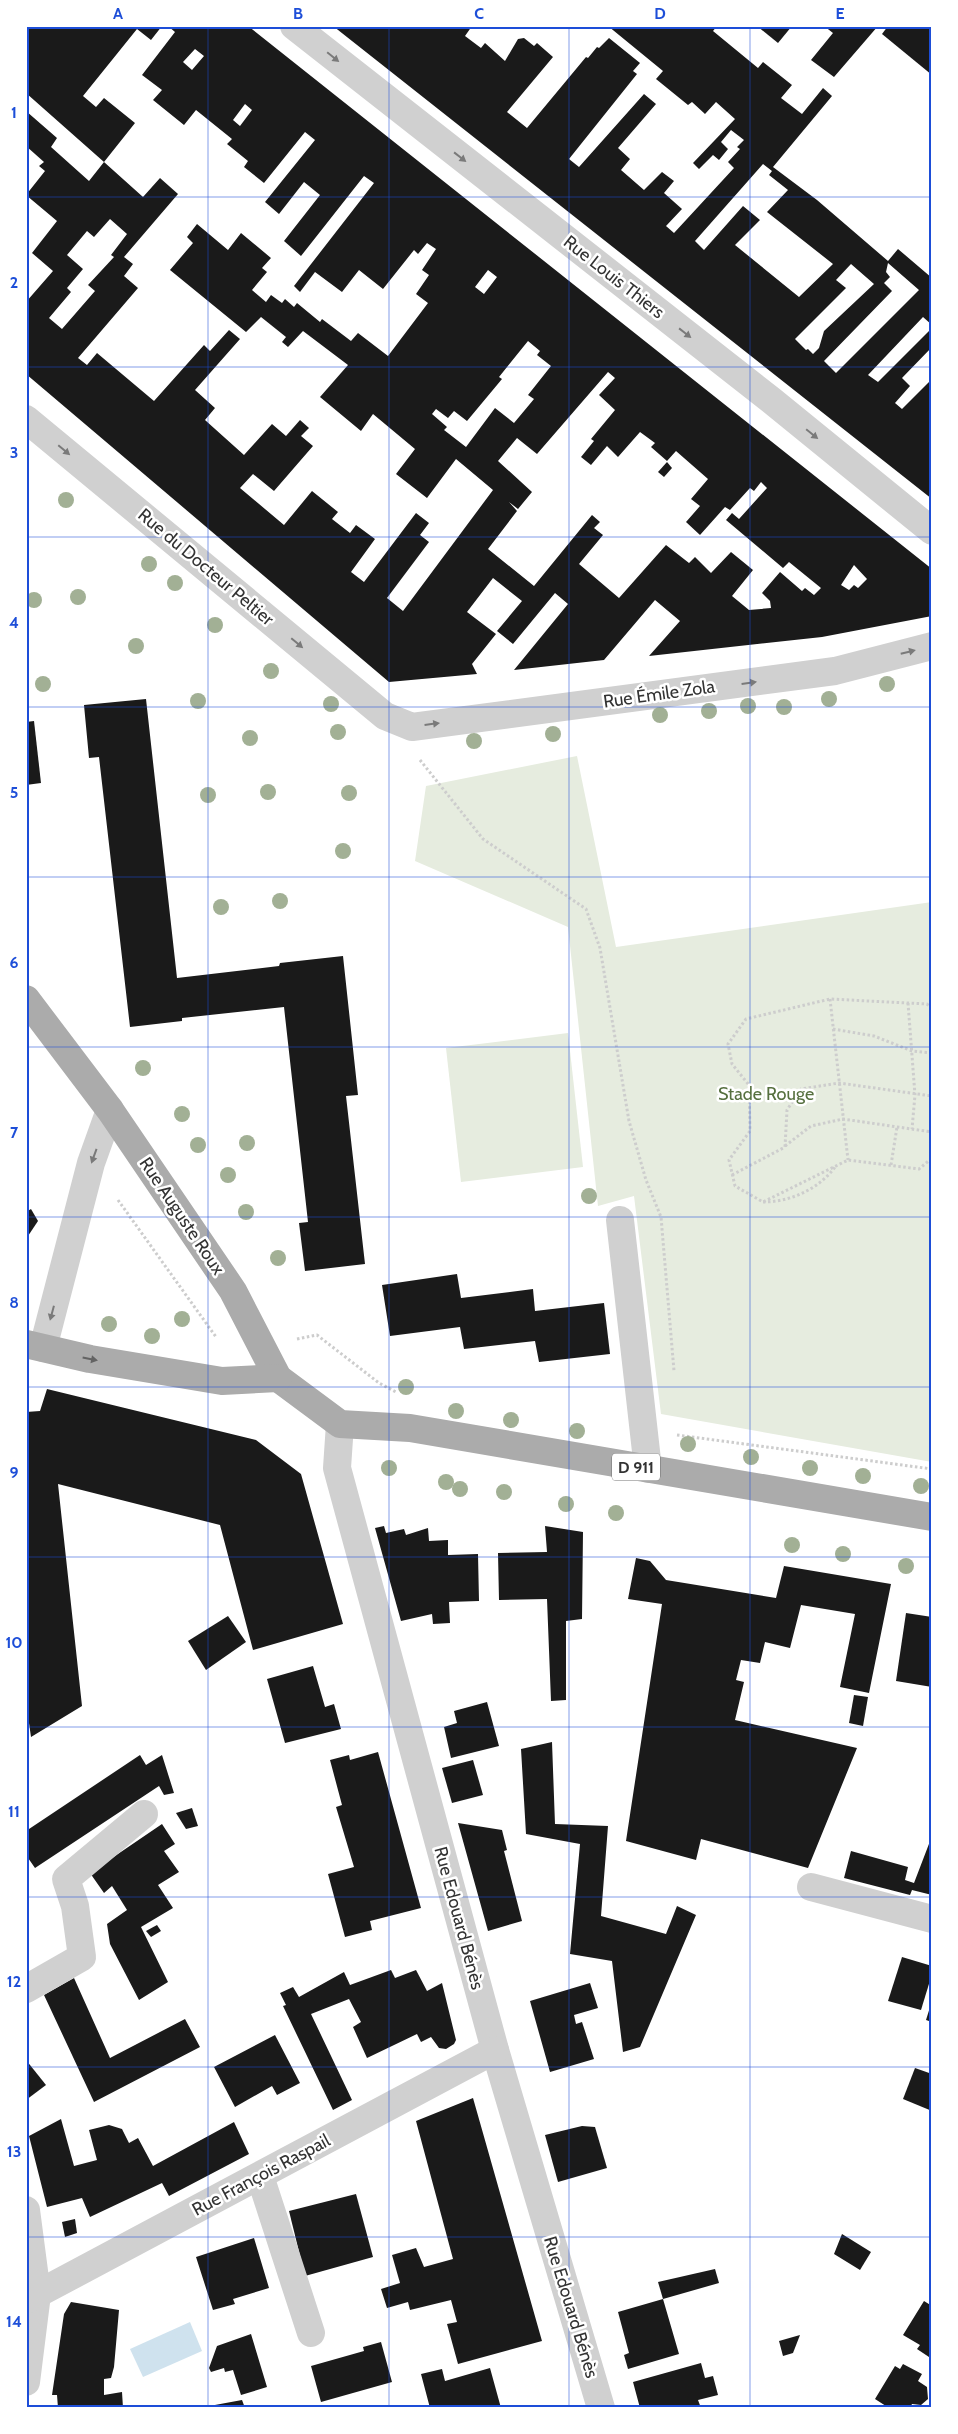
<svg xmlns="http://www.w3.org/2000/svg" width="958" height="2434" viewBox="0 0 958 2434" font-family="Cabin,sans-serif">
<rect width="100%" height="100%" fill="#fff"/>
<g fill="#e6ecdf">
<polygon points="577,756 616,947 932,902 932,1462 661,1414 634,1196 598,1206 568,927 415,861 426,786"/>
<polygon points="568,1033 583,1167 461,1182 446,1048"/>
</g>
<polygon fill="#cfe2ee" points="190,2322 202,2351 143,2377 130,2349"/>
<g fill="#1a1a1a" fill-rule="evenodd">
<polygon points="26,26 162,26 151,40 137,29 83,96 96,107 104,98 135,123 104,162 26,93"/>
<path d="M168,26H248L932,569V616L822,637L649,656L680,621L655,600L604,660L514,670L568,604L555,593L513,644L497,631L522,601L493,578L467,612L496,634L472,664L477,674L389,682L26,374V302L53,271L32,253L57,221L26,195L45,171L39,166L44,162L26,146V111L57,138L51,147L89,181L104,162L143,197L160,178L178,194L124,257L133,264L124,276L138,288L78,358L87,365L97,353L154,401L204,345L210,351L229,330L240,339L195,390L215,408L205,420L244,455L272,424L286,436L300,420L309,428L301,436L313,446L274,491L253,474L240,488L284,525L312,491L338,512L332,519L350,533L356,525L375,539L351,572L364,582L416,513L429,523L420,535L429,542L387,598L403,611L493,490L456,459L427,498L396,474L415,449L373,414L361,431L320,397L348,365L303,331L288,347L282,342L286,337L261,317L246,332L170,270L193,243L187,237L197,224L228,250L241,233L271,258L262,268L267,272L252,290L266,302L271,295L282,303L285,299L294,307L297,303L320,322L322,319L351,341L358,333L388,356L428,303L416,294L429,275L422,270L436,249L427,243L418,254L414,250L383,289L359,270L342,292L315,272L300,292L294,286L374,183L364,176L301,256L284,241L320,195L304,182L279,214L265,202L315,140L305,132L264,183L244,167L248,161L227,144L232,139L196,110L184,125L153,100L162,90L142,75L175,32ZM195,49L204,56L192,70L183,62ZM245,104L252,110L240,126L233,120ZM110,219L127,234L111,255L114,257L88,285L95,291L62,329L49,318L71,292L67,288L83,269L67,255L87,231L94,237ZM488,270L497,277L484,294L475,287ZM528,341L540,351L537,355L551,366L528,395L534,399L514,423L495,408L466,447L444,430L447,427L432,414L436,409L448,418L454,411L467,421L502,379L499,377ZM608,372L615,378L599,395L615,410L591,439L594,441L581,457L591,465L607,446L618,457L640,432L655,443L651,447L667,461L676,451L708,479L691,499L700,506L686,522L700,535L725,507L730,510L750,488L754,491L761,482L767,488L739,519L732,513L726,520L783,568L789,562L821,588L814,595L805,588L802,591L780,572L762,593L770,601L771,608L749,610L732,596L753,570L731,552L711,573L695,557L689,563L666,545L619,598L579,564L603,535L594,528L600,522L592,515L534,586L488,549L517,511L509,502L518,509L532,492L498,461L517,438L537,454ZM854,565L867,579L858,588L854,585L849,590L841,585Z"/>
<path d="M333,26H472L465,36L481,48L485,43L505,61L518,39L524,38L534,46L537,43L553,57L507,112L527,128L586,57L588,58L597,47L599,48L609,38L640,63L633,71L637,74L569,159L579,167L644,94L656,104L618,148L630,159L621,170L644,190L662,172L674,181L664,193L682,209L666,226L674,233L734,168L728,162L740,149L737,147L744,140L731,130L721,142L728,149L719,160L713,155L699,169L693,163L735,119L716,102L705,114L692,102L688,105L656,79L663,71L608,26H717L713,31L758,68L763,62L792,85L781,98L802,114L823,88L832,96L773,167L817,200L888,261L898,249L932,278V325L923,317L868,375L878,382L932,328V347L902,378L910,386L895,403L902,409L932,379V499ZM763,164L772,171L769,175L788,190L767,212L833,264L799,297L735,245L760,220L743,206L704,250L695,241ZM888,263L919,290L836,373L824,361L892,291L884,283L890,277L886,272ZM851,264L874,284L824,331L819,348L813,354L808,349L806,350L795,339L846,288L836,280Z"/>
<polygon points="757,26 792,26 778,43"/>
<polygon points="824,26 878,26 834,77 811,60 833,33"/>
<polygon points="888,26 932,26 932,75 882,34"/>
<polygon points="667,462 672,468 664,477 658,472"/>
<polygon points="146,699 177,978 279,966 280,963 343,956 358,1095 346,1096 365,1264 305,1271 299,1223 308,1222 284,1007 182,1018 182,1021 130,1027 99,757 89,758 84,705"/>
<polygon points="34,721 41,783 26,785 26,722"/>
<polygon points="31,1209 38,1221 26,1239 26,1212"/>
<polygon points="457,1274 461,1298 533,1289 535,1311 604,1303 610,1354 539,1362 535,1341 464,1349 460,1327 390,1336 382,1285"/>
<polygon points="47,1389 256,1440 301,1474 343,1624 253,1650 220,1525 58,1484 82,1706 31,1737 26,1702 26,1412 40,1411"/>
<polygon points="384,1526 386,1533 404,1529 406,1535 428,1528 429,1541 448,1540 448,1555 478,1554 479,1601 449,1602 450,1623 433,1624 432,1614 401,1621 375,1528"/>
<polygon points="545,1526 583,1532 582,1619 566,1621 566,1700 551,1701 547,1599 499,1600 498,1553 547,1552"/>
<polygon points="636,1558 650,1561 666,1580 776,1598 784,1566 891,1584 869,1693 840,1687 855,1614 801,1605 790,1648 765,1642 760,1663 741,1660 736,1680 744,1682 735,1720 857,1748 808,1868 701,1839 696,1860 626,1841 662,1604 628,1599"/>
<polygon points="906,1613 932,1617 932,1687 896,1681"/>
<polygon points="228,1616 246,1642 206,1670 188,1641"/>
<polygon points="313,1666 325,1707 334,1704 341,1729 285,1743 267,1679"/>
<polygon points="854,1695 868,1697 863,1726 849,1723"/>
<polygon points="487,1702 499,1746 451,1758 444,1727 457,1723 454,1711"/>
<polygon points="552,1742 555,1824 608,1826 601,1916 666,1934 677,1906 696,1915 640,2047 623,2052 612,1961 570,1954 580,1844 526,1834 521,1749"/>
<polygon points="378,1752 421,1908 370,1921 372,1930 345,1937 328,1874 354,1867 336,1807 342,1805 330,1760 349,1755 350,1760"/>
<polygon points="140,1755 146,1765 162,1755 174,1793 164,1795 159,1786 35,1868 26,1855 26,1831"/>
<polygon points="473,1760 483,1795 452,1803 442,1768"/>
<polygon points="192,1808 198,1826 186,1829 176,1813"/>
<polygon points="458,1823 502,1830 507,1850 504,1851 522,1921 488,1931"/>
<polygon points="162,1824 175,1844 164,1851 179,1872 158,1885 173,1908 141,1927 168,1982 139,2000 110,1944 107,1924 127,1910 112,1886 104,1893 90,1873"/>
<polygon points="932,1836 932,1895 912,1890 910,1895 844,1878 851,1851 908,1867 905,1880 914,1883"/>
<polygon points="157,1925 161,1931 151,1937 146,1931"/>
<polygon points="902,1957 932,1966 932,1974 921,2010 888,2001"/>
<polygon points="391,1970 395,1978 416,1970 427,1991 442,1983 456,2040 454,2044 446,2049 439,2048 431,2037 421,2042 417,2034 367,2058 353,2027 361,2022 349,1999 311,2014 352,2100 333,2110 283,2006 286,2005 280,1993 293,1987 299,1997 344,1972 350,1985"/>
<polygon points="74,1978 110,2058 185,2019 200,2047 94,2102 44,1995"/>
<polygon points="590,1983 598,2008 574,2015 576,2024 582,2022 594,2059 550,2072 530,2001"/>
<polygon points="931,2004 932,2004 932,2022 926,2020"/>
<polygon points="275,2035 300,2083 277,2095 272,2086 235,2107 214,2067"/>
<polygon points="26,2060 46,2085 26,2100"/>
<polygon points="915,2068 932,2074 932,2111 903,2099"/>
<polygon points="473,2098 542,2341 458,2364 447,2324 457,2322 451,2300 410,2310 408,2302 387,2308 381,2289 400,2283 392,2255 416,2248 424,2267 453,2259 416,2121"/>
<polygon points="61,2119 74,2166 97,2160 89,2130 109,2125 122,2129 129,2143 138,2138 153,2166 234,2122 249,2154 169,2196 162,2183 90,2217 82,2198 47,2207 29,2136"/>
<polygon points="582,2126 595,2127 607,2168 558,2182 545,2135"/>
<polygon points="356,2194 373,2257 305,2276 289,2211"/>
<polygon points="75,2219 77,2233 65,2237 62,2222"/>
<polygon points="842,2234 871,2252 860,2270 834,2254"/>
<polygon points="254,2238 269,2288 233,2299 235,2304 213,2310 196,2257"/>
<polygon points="715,2269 719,2283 663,2299 658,2282"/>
<polygon points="663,2299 679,2354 628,2369 624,2355 629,2353 618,2312"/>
<polygon points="924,2301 932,2306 932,2359 917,2349 920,2345 903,2335"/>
<polygon points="71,2302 119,2310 114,2367 111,2378 104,2379 104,2395 122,2392 123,2408 58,2408 57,2395 52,2395 64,2314"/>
<polygon points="251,2334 267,2387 241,2395 233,2370 225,2372 224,2368 211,2372 209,2368 217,2346"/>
<polygon points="800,2335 793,2353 783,2356 779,2341"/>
<polygon points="381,2342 392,2382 321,2402 311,2366 364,2351 363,2347"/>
<polygon points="701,2363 705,2378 713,2376 718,2395 698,2400 701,2408 640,2408 633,2382"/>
<polygon points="903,2364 922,2374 918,2381 927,2387 928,2399 921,2405 912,2404 910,2408 889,2408 875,2399 895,2366 900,2369"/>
<polygon points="490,2368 501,2408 430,2408 421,2374 442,2369 445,2381"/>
<polygon points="242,2400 245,2408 204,2408 204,2407"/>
</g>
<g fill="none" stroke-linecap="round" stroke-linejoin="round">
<g stroke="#cdcdcd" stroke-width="3" stroke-dasharray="2.5 2.5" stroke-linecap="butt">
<polyline points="420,760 483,839 586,909 600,948 629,1121 646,1180 661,1217 674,1371"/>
<polyline points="830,999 848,1160"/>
<polyline points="908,1003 915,1095 912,1129"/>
<polyline points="932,1009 927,1004 830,999 746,1019 728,1044 732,1064 749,1085 750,1131 729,1160 735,1186 763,1202 848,1160 919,1169 932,1158"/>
<polyline points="833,1029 874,1036 912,1051 932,1053"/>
<polyline points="785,1146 811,1126 843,1119 932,1132"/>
<polyline points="891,1165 897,1127"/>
<polyline points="732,1175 785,1147 787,1110 801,1089 839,1083 932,1096"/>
<polyline points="118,1200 216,1337"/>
<path d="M763,1202C790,1202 819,1189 835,1167"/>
<polyline points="297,1339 317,1335 379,1383 396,1392"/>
<polyline points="677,1435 932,1469"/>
</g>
<g stroke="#d0d0d0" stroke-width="28">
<polyline points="294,26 771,400 932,531"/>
<polyline points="26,419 385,716 412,727 835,671 932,646"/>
<polyline points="620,1220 648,1469"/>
<polyline points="43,1348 91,1163 110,1110"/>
<polyline points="340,1424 337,1468 495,2050 601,2408"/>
<polyline points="811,1887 932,1919"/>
<polyline points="26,1989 82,1957 75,1906 66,1879 144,1814"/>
<polyline points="260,2176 311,2333"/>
<polyline points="26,2210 37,2294 26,2382"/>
<polyline points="26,2300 495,2050"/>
</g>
<g stroke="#ababab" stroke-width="28">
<polyline points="26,999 110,1110 233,1291 278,1378 340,1424 410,1428 932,1517"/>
<polyline points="26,1344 90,1359 222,1381 278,1378"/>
</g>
</g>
<g fill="#a2b095">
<circle cx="66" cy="500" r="8"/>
<circle cx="149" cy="564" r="8"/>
<circle cx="175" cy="583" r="8"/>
<circle cx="78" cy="597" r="8"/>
<circle cx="34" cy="600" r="8"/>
<circle cx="215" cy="625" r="8"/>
<circle cx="136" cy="646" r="8"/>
<circle cx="271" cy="671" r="8"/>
<circle cx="43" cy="684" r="8"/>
<circle cx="887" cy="684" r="8"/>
<circle cx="829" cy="699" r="8"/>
<circle cx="198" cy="701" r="8"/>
<circle cx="331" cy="704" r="8"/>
<circle cx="748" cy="706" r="8"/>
<circle cx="784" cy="707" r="8"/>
<circle cx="709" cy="711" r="8"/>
<circle cx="660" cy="715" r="8"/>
<circle cx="338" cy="732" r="8"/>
<circle cx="553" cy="734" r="8"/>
<circle cx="250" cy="738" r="8"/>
<circle cx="474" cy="741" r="8"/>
<circle cx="268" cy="792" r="8"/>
<circle cx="349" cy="793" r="8"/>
<circle cx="208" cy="795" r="8"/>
<circle cx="343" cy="851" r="8"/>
<circle cx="280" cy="901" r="8"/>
<circle cx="221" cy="907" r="8"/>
<circle cx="143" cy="1068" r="8"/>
<circle cx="182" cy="1114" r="8"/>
<circle cx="247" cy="1143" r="8"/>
<circle cx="198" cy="1145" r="8"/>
<circle cx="228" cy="1175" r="8"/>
<circle cx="589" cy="1196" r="8"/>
<circle cx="246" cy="1212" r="8"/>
<circle cx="278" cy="1258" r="8"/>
<circle cx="182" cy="1319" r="8"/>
<circle cx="109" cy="1324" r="8"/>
<circle cx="152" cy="1336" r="8"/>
<circle cx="406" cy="1387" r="8"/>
<circle cx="456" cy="1411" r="8"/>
<circle cx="511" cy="1420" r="8"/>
<circle cx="577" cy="1431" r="8"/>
<circle cx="688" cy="1444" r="8"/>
<circle cx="751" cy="1457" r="8"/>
<circle cx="389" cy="1468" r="8"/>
<circle cx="810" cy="1468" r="8"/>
<circle cx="863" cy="1476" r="8"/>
<circle cx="446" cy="1482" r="8"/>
<circle cx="921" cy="1486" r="8"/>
<circle cx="460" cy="1489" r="8"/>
<circle cx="504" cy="1492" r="8"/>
<circle cx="566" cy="1504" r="8"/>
<circle cx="616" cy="1513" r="8"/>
<circle cx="792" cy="1545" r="8"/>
<circle cx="843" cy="1554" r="8"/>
<circle cx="906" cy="1566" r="8"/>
</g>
<defs><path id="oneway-solid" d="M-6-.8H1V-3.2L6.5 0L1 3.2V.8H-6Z" transform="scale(1.25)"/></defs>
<g fill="#7a7a7a">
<use href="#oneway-solid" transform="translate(333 57) rotate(39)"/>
<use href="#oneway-solid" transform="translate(460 157) rotate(38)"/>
<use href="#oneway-solid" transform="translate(685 333) rotate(38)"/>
<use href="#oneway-solid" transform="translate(812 434) rotate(39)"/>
<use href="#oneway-solid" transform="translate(64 450) rotate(40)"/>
<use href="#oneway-solid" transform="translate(297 643) rotate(40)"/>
<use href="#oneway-solid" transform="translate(908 652) rotate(-14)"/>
<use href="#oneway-solid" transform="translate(749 683) rotate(-8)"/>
<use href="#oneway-solid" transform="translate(432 724) rotate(-7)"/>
<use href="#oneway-solid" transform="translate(94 1156) rotate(110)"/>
<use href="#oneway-solid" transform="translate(52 1313) rotate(105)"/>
</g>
<use fill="#636363" href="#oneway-solid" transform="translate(90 1359) rotate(11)"/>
<path fill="none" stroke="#1d4ed8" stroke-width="1" stroke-opacity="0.55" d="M208,26V2408M389,26V2408M569,26V2408M750,26V2408M26,197H932M26,367H932M26,537H932M26,707H932M26,877H932M26,1047H932M26,1217H932M26,1387H932M26,1557H932M26,1727H932M26,1897H932M26,2067H932M26,2237H932"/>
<g text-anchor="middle" stroke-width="5" stroke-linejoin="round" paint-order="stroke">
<rect fill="#fff" stroke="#707070" stroke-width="1" x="612" y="1453.5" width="48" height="27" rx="4"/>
<g font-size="16" font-weight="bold" fill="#333">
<text x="636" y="1473">D 911</text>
</g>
<g font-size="18" fill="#333" stroke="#fff">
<text transform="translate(614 277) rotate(38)" y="6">Rue Louis Thiers</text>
<text transform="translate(206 567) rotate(40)" y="6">Rue du Docteur Peltier</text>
<text transform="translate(659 694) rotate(-8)" y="6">Rue Émile Zola</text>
<text transform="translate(182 1216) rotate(56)" y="6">Rue Auguste Roux</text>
<text transform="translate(459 1918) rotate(75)" y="6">Rue Edouard Bénès</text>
<text transform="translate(261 2175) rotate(-28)" y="6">Rue François Raspail</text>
<text transform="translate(571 2307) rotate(73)" y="6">Rue Edouard Bénès</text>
</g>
<g font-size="18" fill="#56703f" stroke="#fff">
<text x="766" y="1100">Stade Rouge</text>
</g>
</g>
<rect width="958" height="2434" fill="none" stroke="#ffffff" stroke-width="55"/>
<rect x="28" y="28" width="902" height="2378" fill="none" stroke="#1d4ed8" stroke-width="2"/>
<g font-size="16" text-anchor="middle" font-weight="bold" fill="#1d4ed8">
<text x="118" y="19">A</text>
<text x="298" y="19">B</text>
<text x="479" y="19">C</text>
<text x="660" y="19">D</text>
<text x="840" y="19">E</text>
<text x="14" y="118">1</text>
<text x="14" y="288">2</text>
<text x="14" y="458">3</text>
<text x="14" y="628">4</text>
<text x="14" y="798">5</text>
<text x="14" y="968">6</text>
<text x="14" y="1138">7</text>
<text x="14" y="1308">8</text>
<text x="14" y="1478">9</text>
<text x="14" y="1648">10</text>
<text x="14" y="1817">11</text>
<text x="14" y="1987">12</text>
<text x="14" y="2157">13</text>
<text x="14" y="2327">14</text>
</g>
</svg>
